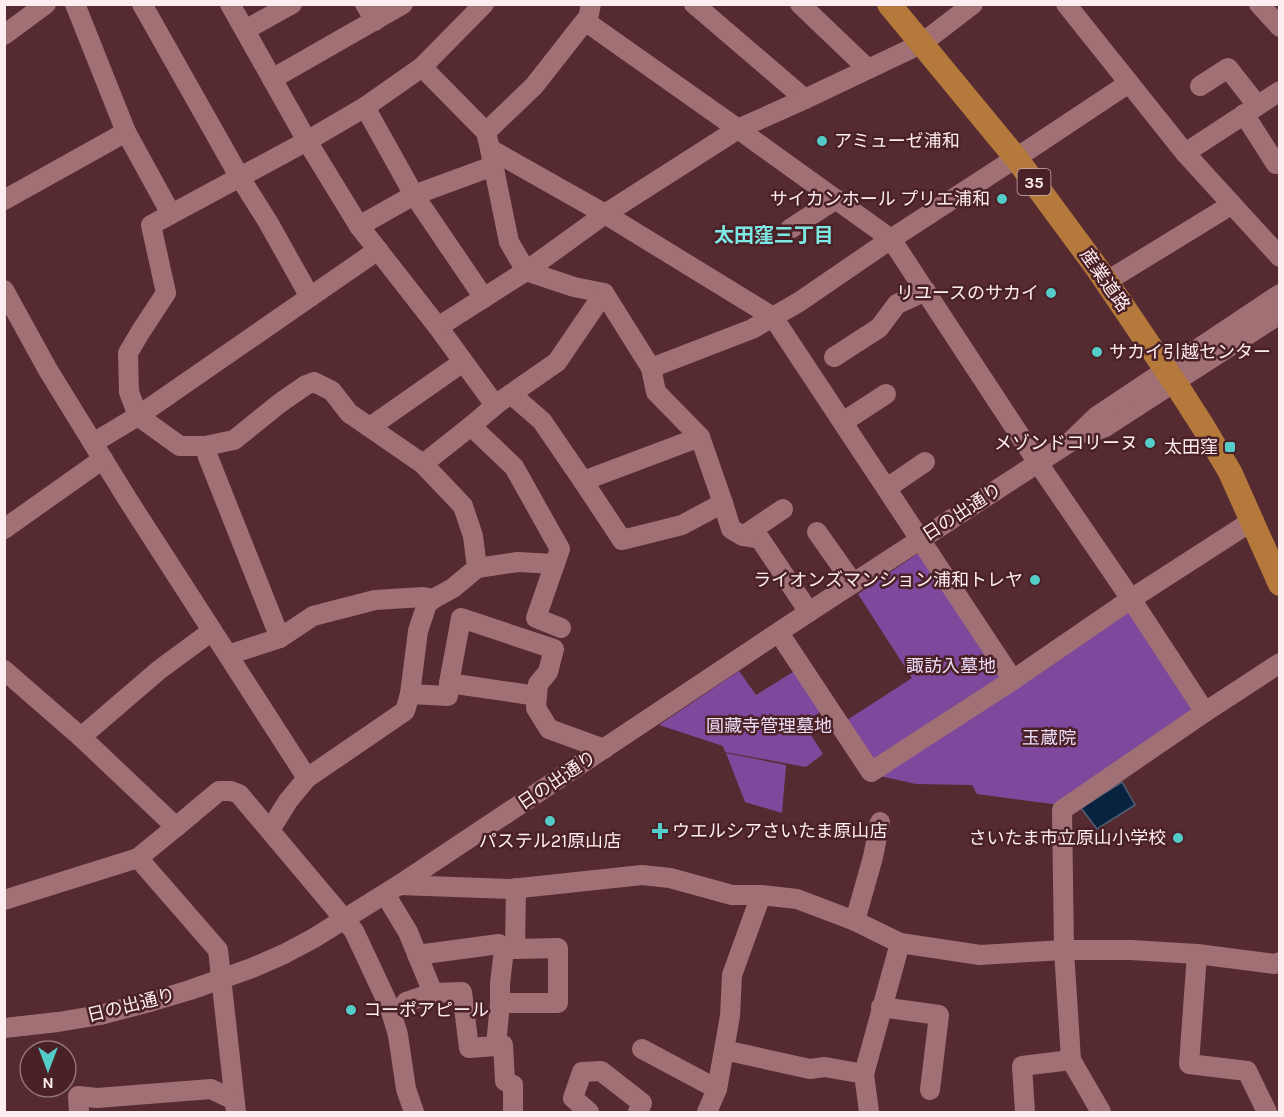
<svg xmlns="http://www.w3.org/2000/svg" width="1284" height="1117" viewBox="0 0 1284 1117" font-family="Karla,'Noto Sans JP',sans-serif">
<rect width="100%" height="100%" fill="#552b31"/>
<g fill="#7e499c">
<polygon points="923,550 1007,679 876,765 844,722 912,678 858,594"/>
<polygon points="1131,609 1199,710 1060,805 977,794 972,785 916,784 880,776"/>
<polygon points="796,670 823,710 804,724 823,754 806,767 725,752 723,746 659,725 739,671 756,695"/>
<polygon points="726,753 786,765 782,813 745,802"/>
</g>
<polygon fill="#072340" stroke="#516074" stroke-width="1.5" points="1122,782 1135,805 1097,829 1081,808"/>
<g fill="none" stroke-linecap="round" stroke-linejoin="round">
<g stroke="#a17075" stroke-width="20">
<polyline points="142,4 239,176 268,222 310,297 378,250"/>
<polyline points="230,4 307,141 359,226 438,327 495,405"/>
<polyline points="365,4 375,21"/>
<polyline points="694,4 805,99"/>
<polyline points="800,4 868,69"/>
<polyline points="1066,4 1185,153 1280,257"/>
<polyline points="1259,4 1280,27"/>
<polyline points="589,14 591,4"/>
<polyline points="245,30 292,4"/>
<polyline points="4,35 46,4"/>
<polyline points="422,67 484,4"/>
<polyline points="272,79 403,4"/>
<polyline points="1200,86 1228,68 1257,105"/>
<polyline points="365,107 414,195 484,298"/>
<polyline points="1244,114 1276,164 1280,162"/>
<polyline points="126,132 171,214"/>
<polyline points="486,132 534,86 585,21 738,129 805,99 921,44 973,4"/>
<polyline points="490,149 509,242 526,271 574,287 604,293"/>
<polyline points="1185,153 1280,91"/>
<polyline points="4,200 126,132 75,4"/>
<polyline points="359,226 414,195 493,166"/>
<polyline points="790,229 836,199"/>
<polyline points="1107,281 1231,205"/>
<polyline points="4,290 48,370 128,500 307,778 288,801 270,830"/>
<polyline points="438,327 526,271 605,214 738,129 891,239 1038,463 1131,599 1205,712"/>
<polyline points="834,357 879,328 897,304 926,291"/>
<polyline points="651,368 656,392 700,437"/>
<polyline points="511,394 542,421 583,481 700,437 723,503 731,529 743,536 760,539 809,612"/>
<polyline points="843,422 886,394"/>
<polyline points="471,426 514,467 560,549 536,618 561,628"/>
<polyline points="370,427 463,362"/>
<polyline points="1089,434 1105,427 1280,314"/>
<polyline points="93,443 138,416 310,297"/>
<polyline points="205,446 208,457 280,638 228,655"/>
<polyline points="423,464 471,426 498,403 557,362 604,293 651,368 752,329 799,302 891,239 1016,158 1129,83"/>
<polyline points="583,481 622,540 682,525 723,503"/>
<polyline points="887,488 925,462"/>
<polyline points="4,529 103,459"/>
<polyline points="817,532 853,583"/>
<polyline points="743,536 783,509"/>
<polyline points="477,568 518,562 555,564"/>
<polyline points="779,633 871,772 1013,680 1131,599 1252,521"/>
<polyline points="280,638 313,616 375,600 423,597 433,599"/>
<polyline points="4,670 81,737 176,827 138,858 218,950 236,1112"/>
<polyline points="449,683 537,696"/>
<polyline points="410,694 448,696 449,683 461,618 554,649 548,672 538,684 536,708 549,729 604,749"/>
<polyline points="81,737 159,670 212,631"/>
<polyline points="307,778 405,711 410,694 418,631 427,604 433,599 453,588 477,568 473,536 463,506 423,464 349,413 332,391 314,382 306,385 280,403 234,440 205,446 180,446 138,416 129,392 128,353 141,331 166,293 151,225 307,141 365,107 422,67 486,132 490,149 605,214 773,317 1013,680"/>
<polyline points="176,827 219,791 231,791 239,794 345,920 354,931 390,1008 398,1035 406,1089 414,1112"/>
<polyline points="399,885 511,889 642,875 670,878 732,895 761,895 797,899 855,921 900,943 980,955 1064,950 1131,950 1197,954 1275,964 1280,962"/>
<polyline points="385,894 408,932 433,993"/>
<polyline points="4,900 138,858"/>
<polyline points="855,921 873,857 880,822"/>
<polyline points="1197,954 1189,1064 1247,1071 1267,1112"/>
<polyline points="417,955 499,944 504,949"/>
<polyline points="406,1002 433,993 462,992 469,1048 496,1046 500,1003 500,984 504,949 515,949 516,888"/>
<polyline points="500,1003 558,1003 558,948 515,949"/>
<polyline points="881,1007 939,1015 930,1090"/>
<polyline points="4,1028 58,1022 100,1015 153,1001 190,990 252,968 284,954 314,938 399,885 809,612 1070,442 1097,416 1280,294"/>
<polyline points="496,1044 503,1045 505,1081 513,1085 513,1112"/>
<polyline points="642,1049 717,1089"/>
<polyline points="724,1050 810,1069 825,1067 864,1074"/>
<polyline points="79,1112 78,1096 97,1098 211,1089 234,1100"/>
<polyline points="589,1112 573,1098 582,1072 601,1071 642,1103 638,1112"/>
<polyline points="707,1112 717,1089 724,1050 730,1016 732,975 761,895"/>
<polyline points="869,1112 864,1074 900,943"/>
<polyline points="1025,1112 1022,1066 1071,1060"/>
<polyline points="1101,1112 1071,1060 1064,950 1062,810 1205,712 1280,663"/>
</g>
<polyline stroke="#b4793b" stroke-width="24" points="889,4 1016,158 1097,268 1181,392 1204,428 1230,472 1280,584"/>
</g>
<g fill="#54cdc8" stroke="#4a2127" stroke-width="2">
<circle cx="822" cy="141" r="6"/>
<circle cx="1002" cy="199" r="6"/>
<circle cx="1051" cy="293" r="6"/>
<circle cx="1097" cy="352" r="6"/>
<circle cx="1150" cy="443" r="6"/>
<rect x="1224" y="441" width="12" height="12" rx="3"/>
<circle cx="1035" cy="580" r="6"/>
<circle cx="550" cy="821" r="6"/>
<path d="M657 822h6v6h6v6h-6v6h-6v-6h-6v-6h6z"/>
<circle cx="1178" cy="838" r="6"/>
<circle cx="351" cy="1010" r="6"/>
</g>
<g text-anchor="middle" stroke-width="5" stroke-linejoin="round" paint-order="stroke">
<rect fill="#4a2127" stroke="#c8b0b2" stroke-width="1.5" x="1017.5" y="169" width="33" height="26" rx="4.5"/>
<g font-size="16" font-weight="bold" fill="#feedee">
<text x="1034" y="188">35</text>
</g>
<g font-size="18" fill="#feedee" stroke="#4a2127" text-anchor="end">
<text x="834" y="147" text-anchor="start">アミューゼ浦和</text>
<text x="990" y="205">サイカンホール プリエ浦和</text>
<text x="1039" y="299">リユースのサカイ</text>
<text x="1109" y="358" text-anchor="start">サカイ引越センター</text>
<text x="1138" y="449">メゾンドコリーヌ</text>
<text x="1218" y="453">太田窪</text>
<text x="1023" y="586">ライオンズマンション浦和トレヤ</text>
<text x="672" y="837" text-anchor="start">ウエルシアさいたま原山店</text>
<text x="1166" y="844">さいたま市立原山小学校</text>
<text x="550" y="847" text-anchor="middle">パステル21原山店</text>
<text x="363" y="1016" text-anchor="start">コーポアピール</text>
</g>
<g font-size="18" fill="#feedee" stroke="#4a2127">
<text transform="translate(1105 280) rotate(55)" y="6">産業道路</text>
<text transform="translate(962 512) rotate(-33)" y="6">日の出通り</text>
<text transform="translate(557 780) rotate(-34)" y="6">日の出通り</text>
<text transform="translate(131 1005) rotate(-14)" y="6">日の出通り</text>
</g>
<g font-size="18" fill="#eadbf5" stroke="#4a2127">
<text x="951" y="672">諏訪入墓地</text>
<text x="769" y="732">圓藏寺管理墓地</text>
<text x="1049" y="744">玉蔵院</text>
</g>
<g font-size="20" font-weight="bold" fill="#7de8e3" stroke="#4a2127">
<text x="774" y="242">太田窪三丁目</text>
</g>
</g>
<rect width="1284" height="1117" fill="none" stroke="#feedee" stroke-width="12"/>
<g transform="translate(48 1069) rotate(180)"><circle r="28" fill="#4a2127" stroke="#927377" stroke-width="1.5"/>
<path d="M0-4.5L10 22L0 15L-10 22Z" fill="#54cdc8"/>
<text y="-9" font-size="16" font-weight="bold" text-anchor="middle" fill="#feedee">N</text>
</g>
</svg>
